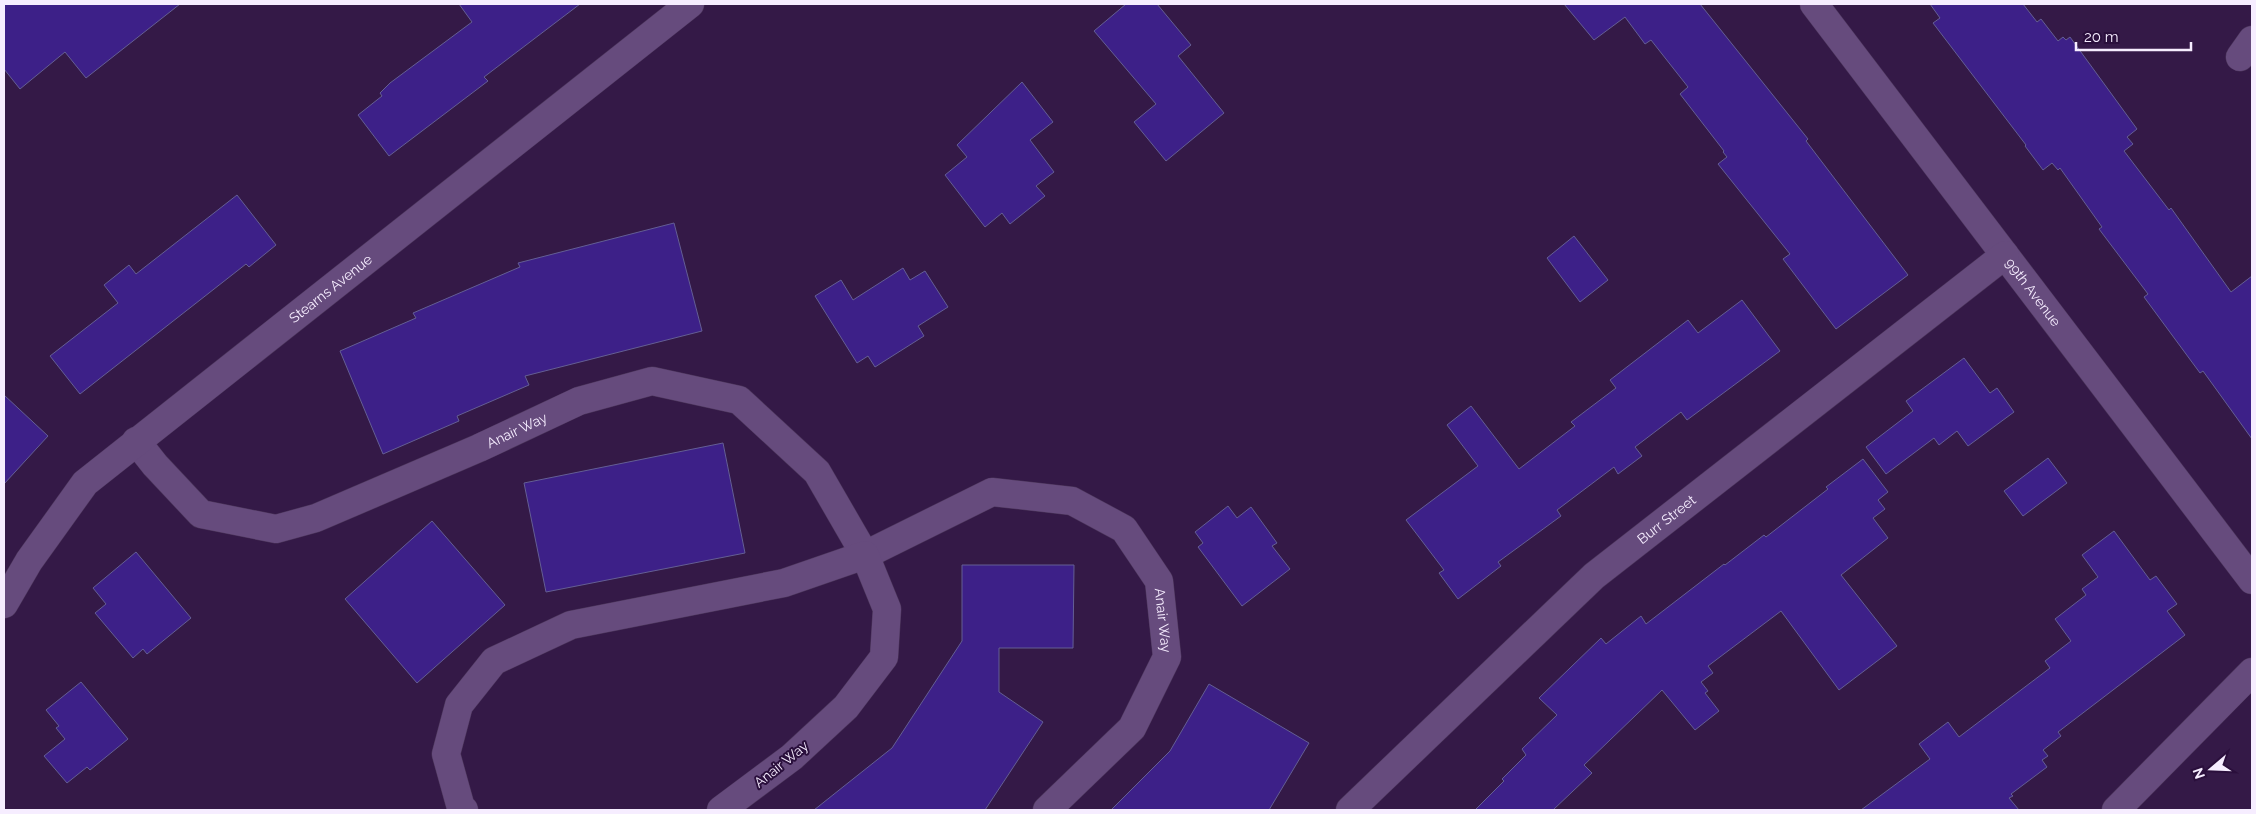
<svg xmlns="http://www.w3.org/2000/svg" width="2256" height="814" viewBox="0 0 2256 814" font-family="Raleway,sans-serif">
<rect width="100%" height="100%" fill="#341947"/>
<g fill="#3d2088" stroke="#645e94">
<polygon points="4,4 180,4 86,78 65,52 20,89 4,69"/>
<polygon points="459,4 580,4 484,77 488,81 389,156 358,115 382,96 380,93 390,83 472,22"/>
<polygon points="1126,4 1157,4 1191,45 1178,56 1224,113 1166,161 1134,122 1156,104 1094,31"/>
<polygon points="1564,4 1700,4 1808,139 1806,141 1908,275 1836,329 1783,259 1790,254 1718,164 1727,157 1723,152 1724,151 1680,94 1688,87 1651,40 1645,44 1625,17 1594,40"/>
<polygon points="1930,4 2023,4 2037,22 2041,19 2058,41 2063,37 2066,40 2070,37 2137,129 2127,137 2133,144 2124,151 2169,210 2171,208 2231,292 2252,276 2252,439 2203,371 2200,373 2144,297 2148,294 2099,229 2102,227 2060,168 2058,170 2052,163 2043,170 2025,146 2026,145 1933,23 1940,18"/>
<polygon points="1022,82 1053,122 1030,140 1054,172 1036,186 1045,196 1010,224 1002,213 985,227 945,175 967,157 957,145"/>
<polygon points="237,195 276,245 249,267 246,264 80,394 50,356 118,303 104,285 129,265 136,274"/>
<polygon points="674,223 702,331 525,376 529,385 457,416 459,421 383,454 340,351 416,318 413,313 520,267 518,263"/>
<polygon points="1574,236 1608,280 1580,302 1547,258"/>
<polygon points="903,268 910,280 925,271 948,307 918,326 924,336 875,367 868,356 857,363 815,296 841,280 853,300"/>
<polygon points="1742,300 1780,351 1687,420 1681,412 1635,447 1642,456 1618,474 1614,467 1557,510 1561,516 1498,562 1501,566 1458,599 1439,573 1444,570 1406,520 1478,466 1447,425 1471,406 1519,469 1575,426 1571,422 1616,388 1610,380 1688,320 1698,333"/>
<polygon points="1964,358 1990,393 1997,388 2014,412 1968,446 1957,431 1939,445 1934,438 1886,474 1866,447 1913,411 1906,401"/>
<polygon points="4,395 48,436 4,484"/>
<polygon points="723,443 745,553 546,592 524,483"/>
<polygon points="2048,458 2067,483 2023,516 2004,491"/>
<polygon points="1863,459 1888,492 1878,500 1885,509 1873,518 1888,538 1841,575 1897,646 1839,690 1781,611 1708,666 1713,673 1701,682 1708,691 1705,693 1719,711 1695,730 1662,690 1584,765 1592,773 1553,810 1475,810 1504,781 1502,779 1526,755 1522,749 1557,715 1539,698 1601,638 1606,644 1641,616 1646,624 1724,564 1725,565 1764,535 1766,537 1828,489 1826,487"/>
<polygon points="1228,506 1237,518 1251,507 1277,543 1272,546 1290,569 1242,606 1198,547 1203,543 1195,532"/>
<polygon points="432,521 505,605 417,683 345,599"/>
<polygon points="2114,531 2150,580 2156,576 2177,604 2167,611 2185,635 2058,732 2061,736 2043,750 2048,756 2042,760 2047,767 2011,794 2013,796 2009,798 2019,810 1861,810 1930,759 1919,744 1948,722 1959,737 2050,668 2045,661 2071,641 2055,619 2086,595 2082,589 2098,577 2082,555"/>
<polygon points="136,552 191,618 147,654 143,649 133,658 95,613 106,604 93,588"/>
<polygon points="962,565 1074,565 1073,648 999,648 999,692 1043,722 985,810 814,810 892,748 962,641"/>
<polygon points="81,682 128,739 90,770 87,767 67,783 44,756 65,739 56,728 59,726 46,710"/>
<polygon points="1209,684 1309,743 1269,810 1111,810 1170,751"/>
</g>
<g fill="none" stroke-linecap="round" stroke-linejoin="round">
<defs>
<g id="minor">
<path id="s1" d="M1814,4L2252,580"/>
<polyline points="2240,57 2252,40"/>
<path id="s2" d="M136,441L155,465L201,514L276,529L316,518L479,448L579,401L652,381L739,400L817,472L865,555L992,492L1072,501L1124,529L1159,581L1167,657L1132,728L1047,810"/>
<path id="s3" d="M4,604L29,561L85,483L690,4"/>
<polyline points="464,810 461,808 446,754 459,705 494,661 571,625 784,583 865,555 887,609 884,657 846,707 792,757 721,810"/>
<path id="s4" d="M1350,810L1594,576L2005,255"/>
<polyline points="2116,810 2252,672"/>
</g>
</defs>
<use href="#minor" stroke="#4b355a" stroke-width="29"/>
<use href="#minor" stroke="#664b7d" stroke-width="28"/>
</g>
<g text-anchor="middle" stroke-width="4" stroke-linejoin="round" paint-order="stroke">
<g font-size="14" fill="#f6edff" stroke="#2a0f3c">
<text dy="5" stroke="none"><textPath href="#s3" startOffset="459">Stearns Avenue</textPath></text>
<text dy="5" stroke="none"><textPath href="#s1" startOffset="362">99th Avenue</textPath></text>
<text dy="5" stroke="none"><textPath href="#s2" startOffset="435">Anair Way</textPath></text>
<text dy="5" stroke="none"><textPath href="#s4" startOffset="430">Burr Street</textPath></text>
<text dy="5" stroke="none"><textPath href="#s2" startOffset="1254">Anair Way</textPath></text>
<text transform="translate(781 764) rotate(-39)" y="5">Anair Way</text>
</g>
</g>
<rect width="2256" height="814" fill="none" stroke="#f6edff" stroke-width="10"/>
<g transform="translate(2211 769) rotate(251)" stroke="#2a0f3c" stroke-width="4" paint-order="stroke">
<path d="M0-4L9 19L0 12L-9 19Z" fill="#f6edff"/>
<text y="-8" font-size="14" font-weight="bold" text-anchor="middle" fill="#f6edff">N</text>
</g>
<path d="M2076 42v8h115v-8" fill="none" stroke="#f6edff" stroke-width="2.5"/>
<text x="2084" y="42" font-size="15" fill="#f6edff" stroke="#2a0f3c" stroke-width="4" paint-order="stroke">20 m</text>
</svg>
